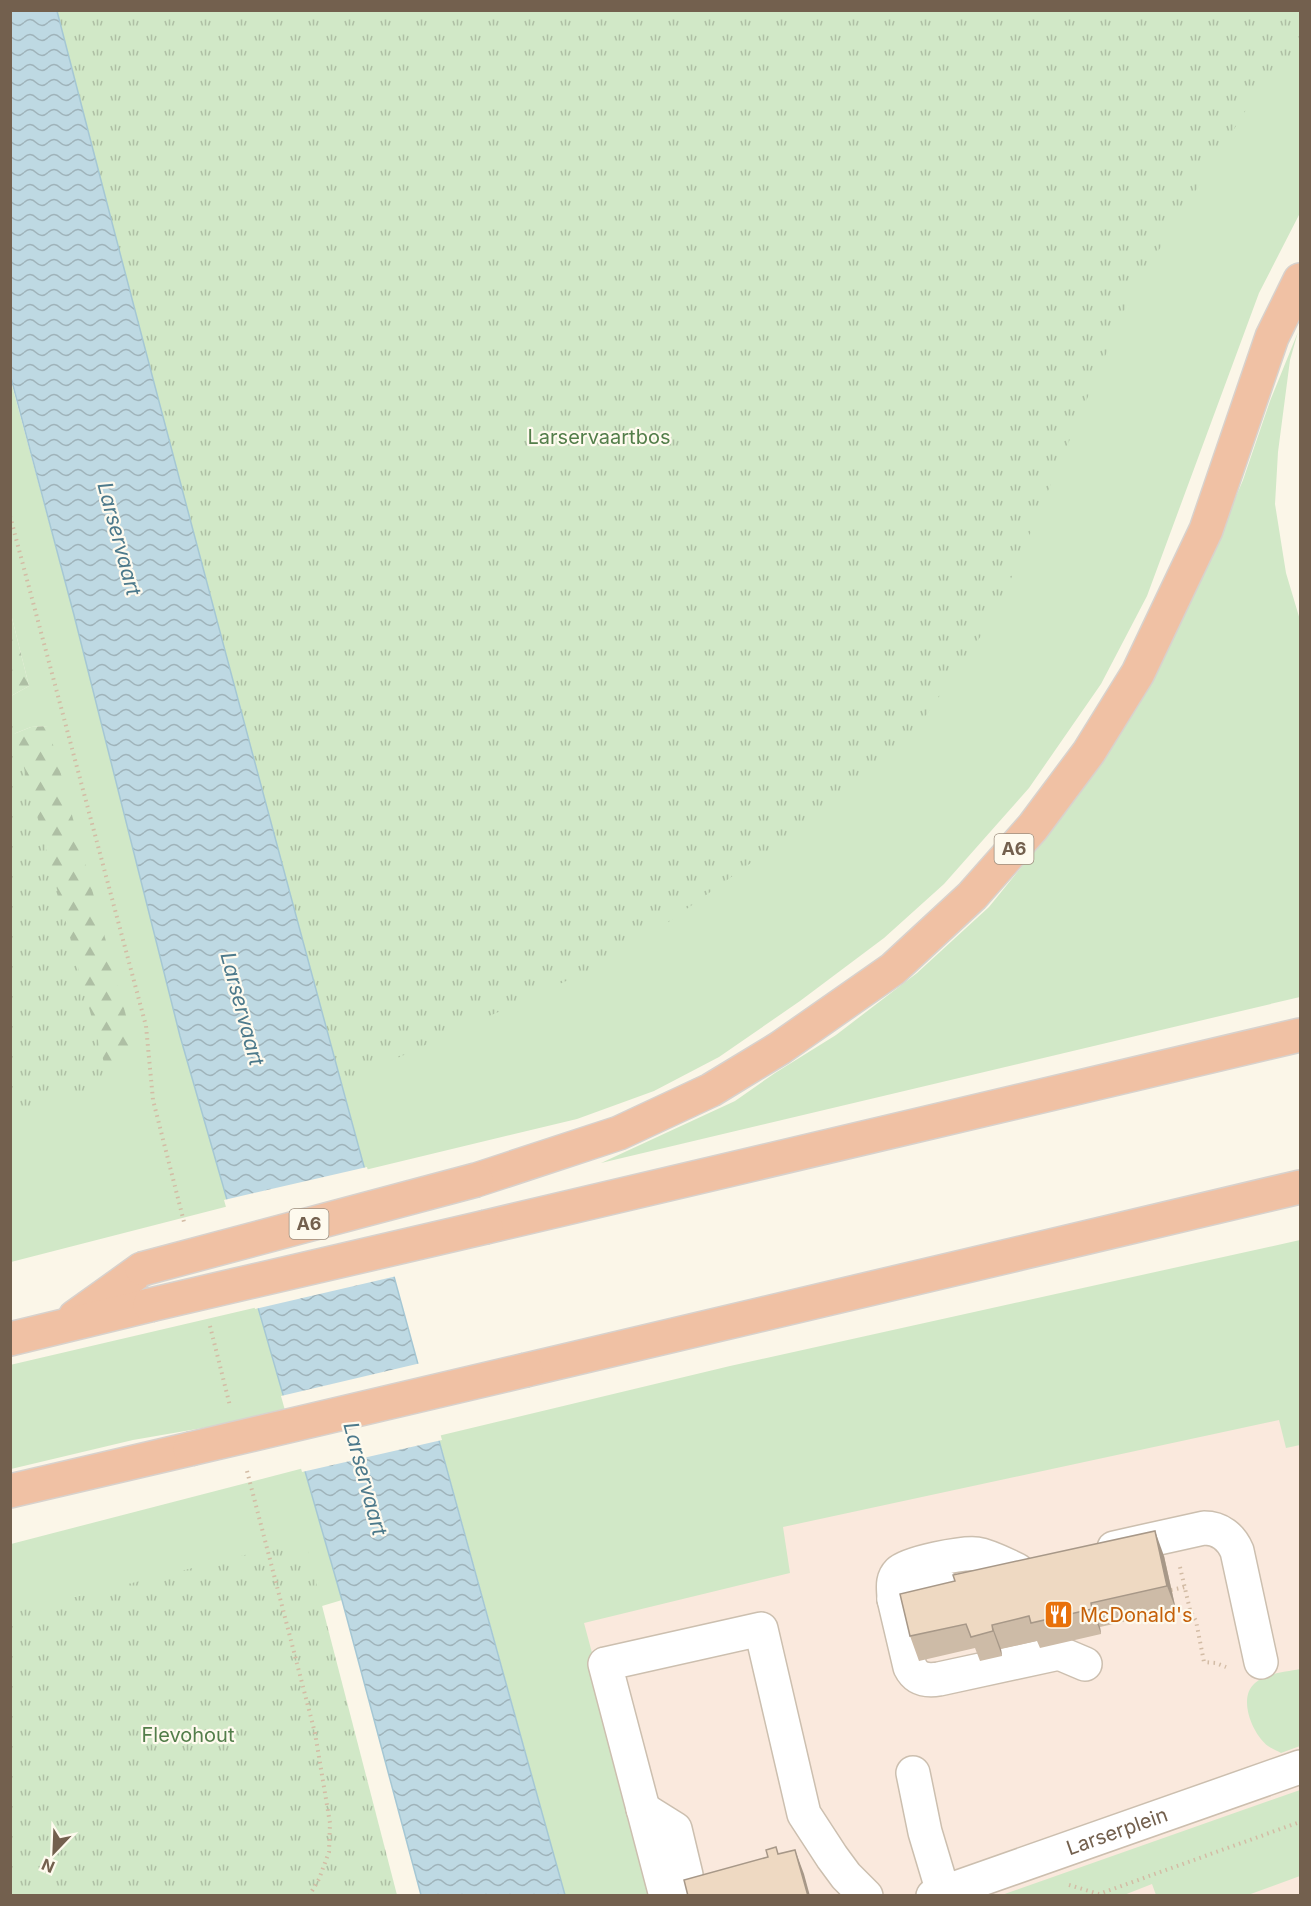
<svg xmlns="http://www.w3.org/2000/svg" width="1311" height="1906" viewBox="0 0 1311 1906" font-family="Inter,sans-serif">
<defs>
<pattern id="forest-firs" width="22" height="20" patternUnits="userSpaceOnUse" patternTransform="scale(1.5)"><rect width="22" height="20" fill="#d1e8c7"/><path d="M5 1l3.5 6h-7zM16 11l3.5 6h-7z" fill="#aebfa4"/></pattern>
<pattern id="park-tufts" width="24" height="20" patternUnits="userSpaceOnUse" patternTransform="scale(1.5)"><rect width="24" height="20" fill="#d1e8c7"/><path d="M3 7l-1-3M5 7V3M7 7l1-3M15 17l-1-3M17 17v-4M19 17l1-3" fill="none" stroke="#aebfa4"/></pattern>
<pattern id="water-waves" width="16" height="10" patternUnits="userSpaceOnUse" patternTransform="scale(1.5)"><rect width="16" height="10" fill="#bed9e3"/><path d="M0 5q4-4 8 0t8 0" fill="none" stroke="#9fb3ba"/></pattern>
</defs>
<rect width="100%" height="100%" fill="#fbf6e8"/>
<polygon fill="#fae9dd" points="1300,1405 1300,1895 609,1895 518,1573"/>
<g fill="#d1e8c7">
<polygon points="1300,44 1300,213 1259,293 1147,596 1101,684 1029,788 944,884 884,938 800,1001 719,1057 654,1091 577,1119 365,1170 221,635 1209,143"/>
<polygon points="1298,332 1290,360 1278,452 1275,504 1286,573 1300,620 1300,997 601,1163 735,1101 775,1073 836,1035 917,973 989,907 1050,832 1098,768 1156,673 1204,572 1243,480 1270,401"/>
<polygon points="10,378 74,615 180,1036 229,1206 11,1262 11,1093 48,726 31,727 11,735 11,696 29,686 11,614"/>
<polygon points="1300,1240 1300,1445 1286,1448 1279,1420 783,1527 790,1573 584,1623 657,1895 565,1895 438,1436 730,1366"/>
<polygon points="258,1307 289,1413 133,1440 11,1469 10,1365"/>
<polygon points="304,1468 342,1600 226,1635 11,1693 11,1544"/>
<path d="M1300,1669V1746L1281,1753C1277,1751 1272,1749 1268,1746C1253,1735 1237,1698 1255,1683C1266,1673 1286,1672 1300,1669Z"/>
<polygon points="1300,1790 1300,1876 1248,1895 1156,1895 1152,1884 1124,1895 999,1896"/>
</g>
<g fill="url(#forest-firs)">
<polygon points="11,614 29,686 11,696 10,696"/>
<polygon points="48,726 135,1049 94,1072 11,735 31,727"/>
</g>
<g fill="url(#park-tufts)">
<polygon points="1300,10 1300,63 1254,97 1131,295 996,614 896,759 621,956 336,1086 47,11"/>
<polygon points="10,716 110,1085 11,1111 10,1111"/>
<polygon points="305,1540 397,1895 11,1895 11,1613"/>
</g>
<path fill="url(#water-waves)" stroke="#a5c7d4" stroke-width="1.5" d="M10,11H57C220,641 390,1269 565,1895H421L342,1600L180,1036L74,615L11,378Z"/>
<g fill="#fbf6e8">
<polygon points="367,1167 397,1276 255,1309 224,1200"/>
<polygon points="421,1363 442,1440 302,1472 281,1396"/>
</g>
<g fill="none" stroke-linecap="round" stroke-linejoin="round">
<defs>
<g id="minor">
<path d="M1114,1548L1204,1528C1220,1528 1231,1537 1237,1551L1261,1662"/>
<path d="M944,1587L894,1599L910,1667C916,1679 926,1681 939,1679L1059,1653L1085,1664"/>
<path d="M894,1599C894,1589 891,1580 899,1572C908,1563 963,1552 977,1554C990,1556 1004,1564 1017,1570"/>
<polyline points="913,1773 925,1832 943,1892"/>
<polyline points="643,1809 675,1829 686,1875 678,1896"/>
<polyline points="666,1896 605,1664 761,1629 804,1814 832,1857 846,1876 866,1896"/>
<path id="s1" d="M933,1896L1300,1767"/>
</g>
<g id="highway">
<polyline points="476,1180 619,1133 711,1090 780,1048 893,969 972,896 1033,827 1089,752 1138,673 1206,530 1272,337 1300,280"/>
<polyline points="486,1227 1300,1035"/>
<polyline points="75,1317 142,1269"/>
<polyline points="10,1339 150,1305"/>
<polyline points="526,1370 1300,1187"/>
<polyline points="10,1491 190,1449"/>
</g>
</defs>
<use href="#minor" stroke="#ccbfaf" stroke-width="36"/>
<use href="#highway" stroke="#d8d2cd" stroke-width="36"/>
<g stroke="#d3bca5" stroke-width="4" stroke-dasharray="1.5 4.5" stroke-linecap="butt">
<polyline points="10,516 146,1026 153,1100 184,1222"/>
<polyline points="210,1326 230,1406"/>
<polyline points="247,1471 315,1733 330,1823 329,1852 319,1879 309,1896"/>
<polyline points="1180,1567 1190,1610 1196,1621 1204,1662 1216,1663 1226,1667"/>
<polyline points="1171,1590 1185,1587"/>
<polyline points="1069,1885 1099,1894 1300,1822"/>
</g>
<use href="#minor" stroke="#fff" stroke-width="33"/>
<use href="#highway" stroke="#f0c1a4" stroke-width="33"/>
<defs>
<g id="highway-bridge">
<polyline points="142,1269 476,1180"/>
<polyline points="150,1305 486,1227"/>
<polyline points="190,1449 526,1370"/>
</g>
</defs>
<use href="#highway-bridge" stroke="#d8d2cd" stroke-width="36" stroke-linecap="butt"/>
<use href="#highway-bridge" stroke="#f0c1a4" stroke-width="33"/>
</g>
<polygon fill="#cdbba7" points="1164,1556 1176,1610 1100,1627 1101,1634 1040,1648 1037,1641 1001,1649 1002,1656 980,1661 975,1648 919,1661 910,1636"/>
<g fill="#a79888">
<polygon points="1155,1531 1164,1556 1176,1610 1167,1586"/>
<polygon points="1091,1603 1100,1627 1101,1634 1092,1609"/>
<polygon points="992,1625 1001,1649 1002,1656 993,1631"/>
<polygon points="795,1850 804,1874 810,1896 808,1896"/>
</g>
<g fill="#eed9c2" stroke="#a79888" stroke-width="1.5">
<polygon points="1155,1531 1167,1586 1091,1603 1092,1609 1031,1623 1029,1616 992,1625 993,1631 971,1637 966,1624 910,1636 900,1594 955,1581 953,1575"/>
<polygon points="776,1847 778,1854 795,1850 808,1896 688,1896 684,1880 768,1857 766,1850"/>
</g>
<defs>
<symbol id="restaurant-square" viewBox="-11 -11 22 22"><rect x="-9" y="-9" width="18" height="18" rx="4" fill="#e8710a" stroke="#fefaee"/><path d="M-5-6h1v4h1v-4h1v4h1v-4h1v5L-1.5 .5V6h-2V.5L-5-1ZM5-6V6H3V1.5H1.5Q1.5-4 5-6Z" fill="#fff"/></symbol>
</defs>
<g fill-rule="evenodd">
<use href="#restaurant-square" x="1042" y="1598" width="33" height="33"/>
</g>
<g text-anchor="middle" stroke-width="4.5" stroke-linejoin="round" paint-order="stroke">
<g fill="#fefaee" stroke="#9d8e7e" stroke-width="1.5">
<rect x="994.5" y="834" width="39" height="30" rx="4.5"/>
<rect x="289.5" y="1209" width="39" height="30" rx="4.5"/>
</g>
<g font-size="18" font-weight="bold" fill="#73604e">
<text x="1014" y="855">A6</text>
<text x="309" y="1230">A6</text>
</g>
<g font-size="20" fill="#537e4a" stroke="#fefaee">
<text x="599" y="444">Larservaartbos</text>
<text x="188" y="1742">Flevohout</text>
</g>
<g font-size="20" fill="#c56008" stroke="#fefaee" text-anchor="start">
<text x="1080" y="1622">McDonald's</text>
</g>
<g font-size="20" fill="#73604e" stroke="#fefaee">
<text dy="7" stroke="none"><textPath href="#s1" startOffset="195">Larserplein</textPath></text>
</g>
<g font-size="21" font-style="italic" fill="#4c798b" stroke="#fefaee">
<text transform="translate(119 539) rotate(75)" y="7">Larservaart</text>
<text transform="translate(242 1009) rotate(75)" y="7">Larservaart</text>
<text transform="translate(365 1479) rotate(75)" y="7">Larservaart</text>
</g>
</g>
<rect width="1311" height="1906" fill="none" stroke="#73604e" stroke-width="24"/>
<g transform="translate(54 1852) rotate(203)" stroke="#fefaee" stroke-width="4.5" paint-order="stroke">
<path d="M0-4.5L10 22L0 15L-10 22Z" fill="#73604e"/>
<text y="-9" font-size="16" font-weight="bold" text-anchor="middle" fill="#73604e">N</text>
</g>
</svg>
